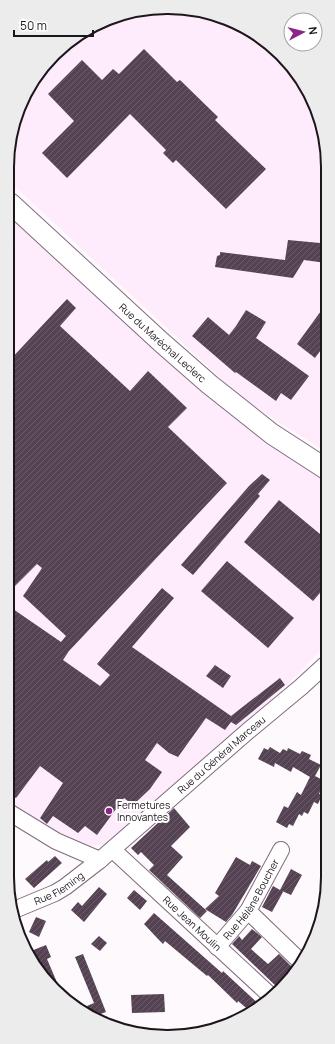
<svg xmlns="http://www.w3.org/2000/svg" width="335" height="1044" viewBox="0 0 335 1044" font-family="Manrope,sans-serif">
<defs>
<pattern id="building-hatch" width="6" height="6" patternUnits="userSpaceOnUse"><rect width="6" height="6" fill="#554353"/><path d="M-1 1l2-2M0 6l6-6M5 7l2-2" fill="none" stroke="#695b68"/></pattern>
</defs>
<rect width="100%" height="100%" fill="#fef9fd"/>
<g fill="#feecfc">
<polygon points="136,10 199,10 248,28 281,54 311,96 327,146 326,452 243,399 10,182 10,136 34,78 79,34"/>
<polygon points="10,212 306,466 326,482 325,646 289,683 107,845 84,846 28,820 7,806"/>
</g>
<g fill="url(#building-hatch)">
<polygon points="144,49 177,82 180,80 218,117 215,120 266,169 226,209 176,160 173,163 163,153 166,150 130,114 67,178 42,153 74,121 48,94 82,60 102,80 113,69 119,74"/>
<polygon points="288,240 320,243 326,256 326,263 304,260 293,278 215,267 217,256 220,255 220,252 285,260"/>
<polygon points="67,299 76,308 60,326 130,391 148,371 187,408 168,427 227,483 69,651 63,660 100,686 110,675 97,664 162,588 174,598 132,647 231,716 280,678 285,685 236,725 231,722 225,730 206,718 178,757 169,753 157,743 145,760 162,772 150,789 133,805 124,798 97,835 85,826 78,833 53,816 47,824 40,818 63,783 40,766 16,798 7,792 8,617 13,609 61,642 66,636 23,596 42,568 37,564 8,593 9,361"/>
<polygon points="326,304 326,343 315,358 297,344"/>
<polygon points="246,310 266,322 256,338 309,376 291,400 281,393 276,401 236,372 235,373 192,336 208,317 229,335 236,326"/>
<polygon points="262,474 270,480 258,494 260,496 193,575 181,565 249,486"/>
<polygon points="279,500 326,539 326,586 313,601 244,542"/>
<polygon points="227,561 294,618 268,648 201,591"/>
<polygon points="215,665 231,676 223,688 206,676"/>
<polygon points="270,747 280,753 283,749 287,751 288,748 300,754 302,751 311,755 309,759 321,765 315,776 325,781 319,794 322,795 318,804 314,802 308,814 304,812 302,816 299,814 293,826 289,824 287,828 276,822 284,806 288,808 297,792 301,795 310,777 293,767 291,772 275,763 274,767 258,759 264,748 268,750"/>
<polygon points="174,808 190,827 171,846 183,857 167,875 207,911 200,918 149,870 154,865 141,852 138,855 131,848"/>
<polygon points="55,856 62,863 34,888 25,879 47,860 48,862"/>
<polygon points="236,857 250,865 252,861 261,866 232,915 226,922 205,909 219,896 215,893"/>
<polygon points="291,869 302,875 291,895 282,891 283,892 272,912 262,907 273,886 280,890"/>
<polygon points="99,887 107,894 84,922 71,910 78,902 82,906"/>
<polygon points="134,890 147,901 140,910 127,898"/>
<polygon points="154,913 222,973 223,971 261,1006 250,1011 238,1001 237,1003 208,975 207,976 165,941 163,944 158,939 144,924"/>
<polygon points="36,917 46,921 39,937 29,932"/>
<polygon points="252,929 262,937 251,949 268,964 279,954 293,968 283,979 286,981 279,989 232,944 239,936 242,940"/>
<polygon points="99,936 107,943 100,951 91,944"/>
<polygon points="46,945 51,957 47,959 62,994 47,982 37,967 31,951"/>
<polygon points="83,954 106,1012 92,1017 87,1006 94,1003 75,957"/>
<polygon points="164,994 165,1012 132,1013 131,995"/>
</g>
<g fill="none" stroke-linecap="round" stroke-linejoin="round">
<defs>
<g id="minor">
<polyline points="7,811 56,841 100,860"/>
<path id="s1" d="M113,850L272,997"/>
<path id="s2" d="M14,910L55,893L65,887L100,860L248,731L301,687L325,665"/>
<polyline points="248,911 302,963"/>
<path id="s3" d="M217,947L248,911L281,850"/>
</g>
<g id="major">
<path id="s4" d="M10,203L161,342L209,384L272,434L326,469"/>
</g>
</defs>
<use href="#minor" stroke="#806c7e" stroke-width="18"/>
<use href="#major" stroke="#806c7e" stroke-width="22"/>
<use href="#minor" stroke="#fff" stroke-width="16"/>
<use href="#major" stroke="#fff" stroke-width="20"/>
</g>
<circle fill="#8e2489" stroke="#fff" stroke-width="1.5" cx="109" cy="811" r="4"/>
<g text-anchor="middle" stroke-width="4" stroke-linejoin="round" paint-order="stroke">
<g font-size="10" fill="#1d151c" stroke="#fff">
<text dy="4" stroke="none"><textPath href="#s4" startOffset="207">Rue du Maréchal Leclerc</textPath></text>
<text dy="4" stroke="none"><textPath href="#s2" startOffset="261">Rue du Général Marceau</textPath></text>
<text dy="4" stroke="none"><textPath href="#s2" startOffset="50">Rue Fleming</textPath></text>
<text dy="4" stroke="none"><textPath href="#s3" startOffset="59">Rue Hélène Boucher</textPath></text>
<text dy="4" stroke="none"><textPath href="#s1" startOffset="108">Rue Jean Moulin</textPath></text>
</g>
<g font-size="10" fill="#1d151c" stroke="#fff" text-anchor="start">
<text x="117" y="809">Fermetures<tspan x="117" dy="12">Innovantes</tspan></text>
</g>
</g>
<path d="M0 0H335V1044H0ZM167 14H168A153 153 0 0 1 321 167V877A153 153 0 0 1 168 1030H167A153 153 0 0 1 14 877V167A153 153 0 0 1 167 14Z" fill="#edeced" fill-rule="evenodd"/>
<path fill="none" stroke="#1d151c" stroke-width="2" d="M167 14H168A153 153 0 0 1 321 167V877A153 153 0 0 1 168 1030H167A153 153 0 0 1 14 877V167A153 153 0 0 1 167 14Z"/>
<g transform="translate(303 32) rotate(83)"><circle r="19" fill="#ffffff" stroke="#a5a1a4"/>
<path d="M0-3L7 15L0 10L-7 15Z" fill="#8e2489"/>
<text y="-6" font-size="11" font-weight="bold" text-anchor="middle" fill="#1d151c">N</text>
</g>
<path d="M14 30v6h79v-6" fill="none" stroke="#1d151c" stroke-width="2"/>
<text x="20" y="30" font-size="12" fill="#1d151c" stroke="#ffffff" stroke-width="3" paint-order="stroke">50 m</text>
</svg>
